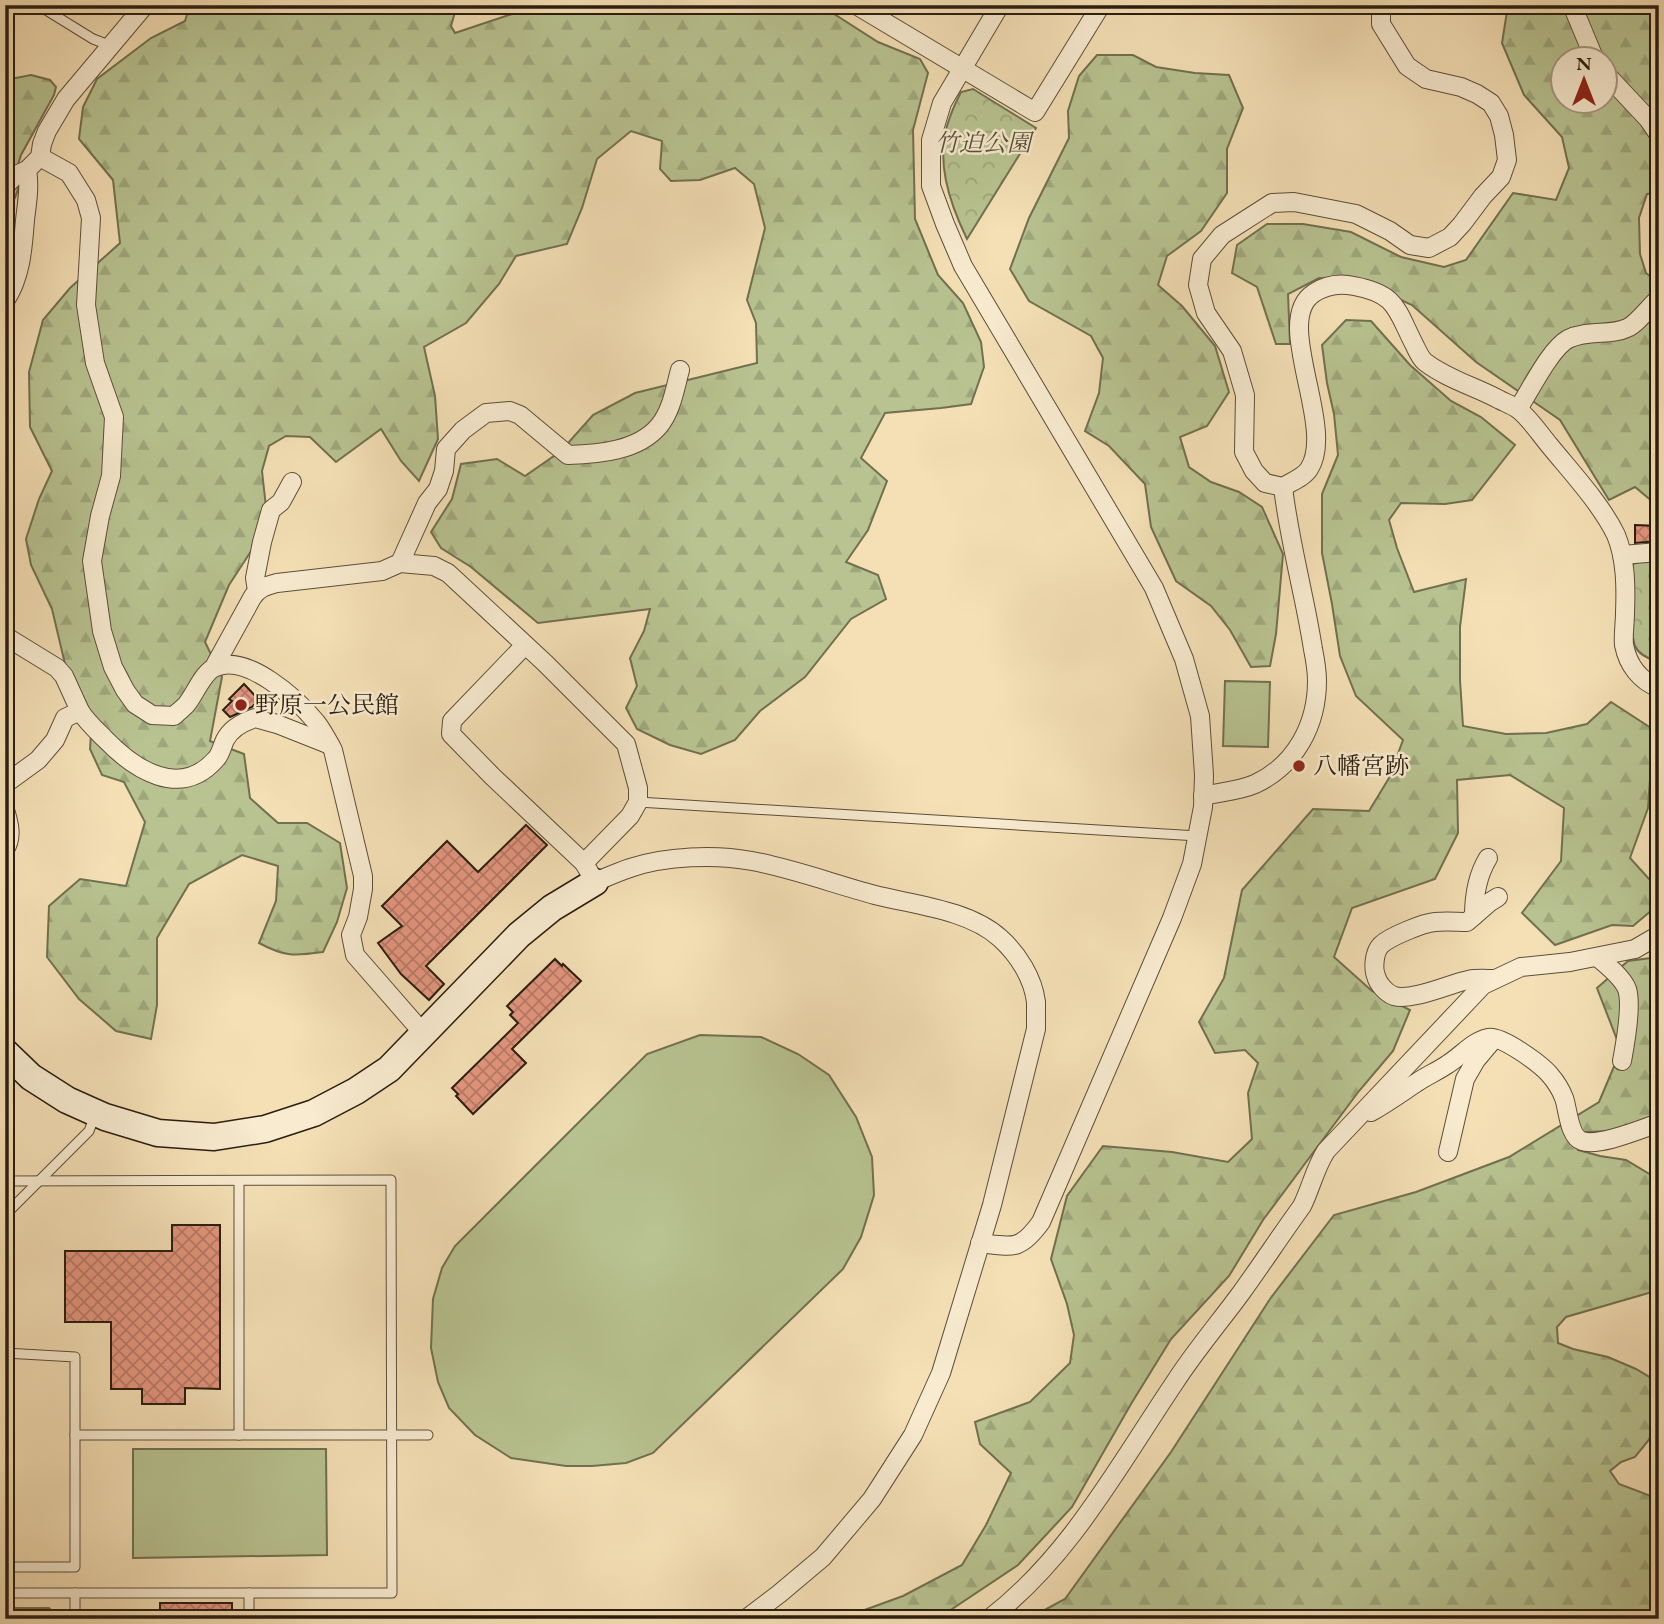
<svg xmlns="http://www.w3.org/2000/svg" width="1664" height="1624" viewBox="0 0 1664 1624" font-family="'EB Garamond','Noto Serif JP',serif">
<defs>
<pattern id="forest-firs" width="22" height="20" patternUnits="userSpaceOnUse" patternTransform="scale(1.75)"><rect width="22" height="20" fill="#b8c391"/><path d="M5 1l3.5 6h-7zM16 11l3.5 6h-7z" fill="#9ea77c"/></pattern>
<pattern id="park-crowns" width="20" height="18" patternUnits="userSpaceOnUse" patternTransform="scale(1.75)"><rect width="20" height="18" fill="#b8c391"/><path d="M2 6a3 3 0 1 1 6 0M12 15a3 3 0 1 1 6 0" fill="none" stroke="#9ea77c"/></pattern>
<pattern id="building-cross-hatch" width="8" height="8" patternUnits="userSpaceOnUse" patternTransform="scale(1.75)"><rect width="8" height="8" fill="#e4967f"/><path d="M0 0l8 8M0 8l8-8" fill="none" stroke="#b97a67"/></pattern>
</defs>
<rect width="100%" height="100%" fill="#f5e0b6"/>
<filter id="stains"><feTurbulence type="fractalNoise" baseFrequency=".00286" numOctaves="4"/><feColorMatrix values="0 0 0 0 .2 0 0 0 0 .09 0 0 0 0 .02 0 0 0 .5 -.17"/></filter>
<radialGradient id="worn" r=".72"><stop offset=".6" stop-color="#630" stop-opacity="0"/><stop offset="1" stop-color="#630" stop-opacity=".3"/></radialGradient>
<g fill="#b8c391" stroke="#717050" stroke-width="2">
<polygon points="1225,681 1270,682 1268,747 1223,746"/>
<polygon points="700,1035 761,1037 798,1054 829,1075 856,1117 872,1157 874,1195 861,1237 843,1269 653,1453 626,1463 592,1466 566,1466 511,1458 475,1435 449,1408 438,1382 431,1348 433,1299 442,1268 455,1246 647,1054"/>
<polygon points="133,1449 326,1449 327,1555 133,1558"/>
<polygon points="5,1608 49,1608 60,1619 5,1619"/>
</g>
<g fill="url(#forest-firs)" stroke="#717050" stroke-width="2" fill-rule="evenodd">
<path d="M190,5H457L451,26L455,33L539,5H820L878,42L920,59L928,73L913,130L915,219L938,275L963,303L981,342L984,367L971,404L941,408L885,413L861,458L887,481L868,530L846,562L878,575L886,599L851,619L805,677L760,711L735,740L701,754L670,745L637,729L626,708L637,686L630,658L644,631L650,609L538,623L471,567L441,548L431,532L452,499L461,464L497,459L525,476L561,451L593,415L635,393L757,363L756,323L747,300L765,228L754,184L735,168L700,180L671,181L660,169L662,141L631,131L597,159L582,208L567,244L516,256L499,284L466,323L424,347L435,396L438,439L419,481L401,461L381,429L336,462L310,437L286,436L269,446L262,471L266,507L257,542L229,585L205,642L222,677L210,741L244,754L250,798L278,823H307L340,843L347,888L337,922L323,952C294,956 285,957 259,943L276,901L278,866L242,855L189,884L157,938V1005L151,1039L116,1031L79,999L47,957L49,906L80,879L126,886L145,822L124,782L102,775L90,749L92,718L65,664L52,609L31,565L26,539L39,499L52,471L30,427L29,372L43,320L70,288L120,243L113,180L79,139L83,107L97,79L151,38L185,21Z"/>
<path d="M1508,5H1659V193L1647,194L1639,218L1640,254L1646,273L1656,281H1659V507L1635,487L1609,500L1560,420L1476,362L1412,305L1362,282L1319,278L1288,294L1290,344H1276L1257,287L1232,273L1237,245L1267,224H1303L1351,232L1401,257L1444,267L1466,260L1513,193L1556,200L1569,168L1562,137L1524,95L1502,43ZM1562,60H1604V102H1562Z"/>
<polygon points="1097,55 1133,55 1156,67 1195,73 1229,75 1243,108 1227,149 1227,193 1201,231 1167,256 1158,285 1182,306 1215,346 1229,392 1207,426 1180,437 1189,467 1211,482 1239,492 1262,507 1283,554 1276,634 1270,666 1251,667 1230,630 1211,606 1176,581 1151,527 1145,484 1109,446 1085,431 1099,393 1103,358 1091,336 1029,301 1010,269 1029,218 1069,138 1068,111 1079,76"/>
<polygon points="31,75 50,80 56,87 54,95 21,155 16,171 19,186 15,198 5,209 5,80"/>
<polygon points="1346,320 1371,321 1410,365 1451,401 1481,417 1515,445 1472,500 1445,504 1401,503 1389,520 1397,548 1414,592 1466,579 1460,627 1460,680 1463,726 1506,734 1546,733 1587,724 1611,702 1651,728 1651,765 1648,808 1630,858 1659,890 1659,904 1633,926 1612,925 1555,945 1522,913 1561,861 1564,808 1510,775 1457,780 1458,833 1435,879 1352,908 1334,957 1372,991 1410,1010 1393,1051 1359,1091 1263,1220 1229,1276 1171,1339 1131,1404 1072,1507 1018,1565 937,1619 851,1619 848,1616 903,1596 962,1565 986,1525 1011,1473 980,1444 975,1422 1030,1402 1070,1363 1074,1335 1067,1304 1051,1259 1067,1196 1103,1146 1172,1152 1228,1162 1252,1139 1248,1093 1258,1063 1245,1050 1215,1053 1199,1022 1224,978 1242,890 1313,809 1369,811 1389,778 1403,740 1356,696 1340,656 1332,604 1322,553 1322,494 1338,455 1334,414 1327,383 1322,345"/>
<polygon points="1659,957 1659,1129 1587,1132 1580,1135 1575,1142 1578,1150 1600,1156 1626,1160 1656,1178 1659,1183 1659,1290 1566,1317 1557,1327 1558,1343 1573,1349 1608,1357 1636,1369 1656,1381 1659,1386 1659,1421 1648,1441 1635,1457 1621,1462 1610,1471 1619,1484 1651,1496 1659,1507 1659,1619 1028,1619 1065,1599 1171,1452 1270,1299 1334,1215 1416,1192 1509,1157 1599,1102 1621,1050 1597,988 1628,961"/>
</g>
<g fill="url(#park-crowns)" stroke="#717050" stroke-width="2">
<path d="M973,89L1036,128L967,239C949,202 934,158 950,117C953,108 957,100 961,92Z"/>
<path d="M1647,556H1659L1658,662C1649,659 1639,655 1635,646C1629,631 1632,582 1632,565Z"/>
</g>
<g fill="url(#building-cross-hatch)" stroke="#2a1d10" stroke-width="2">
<polygon points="1635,525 1659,526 1659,541 1635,543"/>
<polygon points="244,684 259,700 252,707 230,717 223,710 232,701 229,699"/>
<polygon points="526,825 547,845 426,966 444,984 429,1000 401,974 378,943 402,926 382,906 447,841 478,872"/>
<polygon points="555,959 562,966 563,964 581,981 512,1049 526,1063 473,1114 456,1096 458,1094 452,1088 518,1023 510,1015 513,1012 507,1006"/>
<polygon points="172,1225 220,1225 220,1389 185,1388 185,1404 142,1404 142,1389 111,1389 111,1322 65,1322 65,1251 172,1251"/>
<rect x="160" y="1603" width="72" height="16"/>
</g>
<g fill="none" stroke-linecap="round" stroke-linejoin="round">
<defs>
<g id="lane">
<polyline points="38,5 93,39 109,45"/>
<polyline points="638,802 1198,836"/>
<polyline points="5,1181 391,1180 392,1593 5,1593"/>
<polyline points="239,1181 239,1435"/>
<polyline points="5,1215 89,1131 95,1115"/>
<polyline points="5,1353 75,1357 75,1567 5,1567"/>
<polyline points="75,1435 428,1435"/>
<polyline points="75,1593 75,1619"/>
<polyline points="249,1593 249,1619"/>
</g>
<g id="street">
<polyline points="856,5 1035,112 1101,5"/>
<path d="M1381,5V24L1407,66L1426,79L1461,87L1477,94L1491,103L1499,116L1504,135L1507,160L1501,177L1483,196L1462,224L1450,237L1429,248L1410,245L1390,231L1356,214L1294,202L1272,203L1222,235L1202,259L1198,285L1206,313L1232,351L1245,395L1244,452L1254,471L1265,483L1283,487C1291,482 1304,477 1309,469C1337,427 1271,320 1314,293C1326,285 1340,283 1354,286C1397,294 1396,309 1414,344C1417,350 1420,358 1425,362C1447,379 1476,387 1500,400C1506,403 1514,406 1519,410C1531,420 1540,434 1550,446C1572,473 1601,504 1616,535C1626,559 1626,588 1625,613C1625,623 1623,635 1624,645C1628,665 1640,681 1659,688"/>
<polyline points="1572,5 1595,60"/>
<polyline points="1658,5 1659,7"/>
<polyline points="1604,72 1648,119 1659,135"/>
<path d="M40,157L69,173L86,200L91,218L86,305L95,363L114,417L111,476L100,516L92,561L102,631L113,667L125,690L135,704L152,715L174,716C178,712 182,709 186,705C195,695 203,671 216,667C248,654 297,699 316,722C323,731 328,741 333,750L363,876V889L358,917L351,935L355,955L423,1033"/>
<polyline points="5,186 16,175 27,170"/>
<path d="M5,301C21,278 23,247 25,220C27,203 30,187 27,170L40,157L42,144L47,131L66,99L145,5"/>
<path d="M1518,409C1530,391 1550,349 1568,339C1588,329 1611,336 1627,328C1637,324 1650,306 1659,298"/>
<polyline points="1622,555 1659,552"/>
<path d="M400,563L427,503L438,489L444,471L446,449L463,430L486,413L510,411L520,415L568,455C599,454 638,451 659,426C672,410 675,388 680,370"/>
<polyline points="257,591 255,578 262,542 271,510 281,502 292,482"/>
<polyline points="5,636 57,668 64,676 80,711 65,718 55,740 38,760 5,784"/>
<path d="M214,667L252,598C258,588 266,586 277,583L382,571L400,563L434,566L448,573L545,663L626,744L638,788V802L630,816L584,863L492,776L451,734L452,721L525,645"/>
<path d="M80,711C87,722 96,730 105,739C134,769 180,800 216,759C221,754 222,746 225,740C231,728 243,722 255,718L277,724L330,745"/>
<path d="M1203,796C1220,792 1239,791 1255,784C1296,765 1317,724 1317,681C1317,670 1315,659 1313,649C1310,630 1306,610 1302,591C1295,557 1287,522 1283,487"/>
<path d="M5,810C9,823 13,837 5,849"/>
<path d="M584,863L595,882C607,877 618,872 630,868C665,856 716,854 752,861C794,869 834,884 875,895C915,905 969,910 1000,938C1018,954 1033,978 1036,1002C1036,1011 1036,1020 1036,1029L992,1205L941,1373L913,1435L872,1499L823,1557L779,1594L746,1619"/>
<path d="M1474,916C1474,895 1477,876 1488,858"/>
<path d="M1597,957C1607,965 1622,977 1627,989C1632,1004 1625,1045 1622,1061"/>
<path d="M1495,979C1486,979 1476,978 1468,980C1449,984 1413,1001 1394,996C1386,993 1378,984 1376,976C1373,968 1374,952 1381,945C1389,937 1423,923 1435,922C1446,921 1457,922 1467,922L1490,902L1498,897"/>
<path d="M1371,1112C1387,1103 1401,1093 1416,1083C1426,1076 1438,1071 1448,1064C1461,1056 1473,1041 1488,1038C1500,1034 1542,1065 1550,1075C1556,1082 1561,1090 1564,1098C1568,1109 1569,1137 1582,1141C1599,1147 1641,1129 1659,1123"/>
<polyline points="1448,1152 1465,1079 1476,1060 1492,1041"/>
<path d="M980,1243C1013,1247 1020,1251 1041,1222L1172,918L1192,864L1203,807L1204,775L1200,716L1184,659L1154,588L963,266L945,224L931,186V140L942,103L1000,5"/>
<path d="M989,1619C1070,1557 1119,1465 1175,1382C1195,1351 1219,1323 1241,1293C1262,1264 1281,1235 1302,1206C1311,1188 1315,1168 1326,1151L1483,985L1521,967L1570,962L1635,949L1659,935"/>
</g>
<polyline id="secondary" points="5,1052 31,1077 67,1100 105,1117 158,1133 214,1137 265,1129 314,1113 356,1091 389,1069 519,935 552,908 595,882"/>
</defs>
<use href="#lane" stroke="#5d4e3a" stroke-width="11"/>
<use href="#street" stroke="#5d4e3a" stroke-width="20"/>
<use href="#secondary" stroke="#2a1d10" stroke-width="29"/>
<use href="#lane" stroke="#f8ebd0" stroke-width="9"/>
<use href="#street" stroke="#f8ebd0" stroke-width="18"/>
<use href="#secondary" stroke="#f8ebd0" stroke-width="26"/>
</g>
<g fill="#8f2418" stroke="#f8ebd0" stroke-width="2.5">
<circle cx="241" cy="705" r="7"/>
<circle cx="1299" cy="766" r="7"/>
</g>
<g text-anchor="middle" stroke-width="5" stroke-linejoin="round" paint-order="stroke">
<g font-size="24" font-style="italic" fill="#554f37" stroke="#f8ebd0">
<text x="983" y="151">竹迫公園</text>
</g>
<g font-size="24" fill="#2a1d10" stroke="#f8ebd0" text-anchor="start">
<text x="255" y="713">野原一公民館</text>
<text x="1313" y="774">八幡宮跡</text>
</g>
</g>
<rect width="1664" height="1624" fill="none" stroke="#f5e0b6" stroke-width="28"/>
<rect x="7" y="7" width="1650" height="1610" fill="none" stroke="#2a1d10" stroke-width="3.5"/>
<rect x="14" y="14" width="1636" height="1596" fill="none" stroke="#2a1d10" stroke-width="2"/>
<g transform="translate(1584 80)"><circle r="33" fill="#f8ebd0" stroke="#a69983" stroke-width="2"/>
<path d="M0-5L12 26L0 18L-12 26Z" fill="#8f2418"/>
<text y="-10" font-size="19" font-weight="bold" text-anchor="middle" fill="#2a1d10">N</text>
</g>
<rect width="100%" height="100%" filter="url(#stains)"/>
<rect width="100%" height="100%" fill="url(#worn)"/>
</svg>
